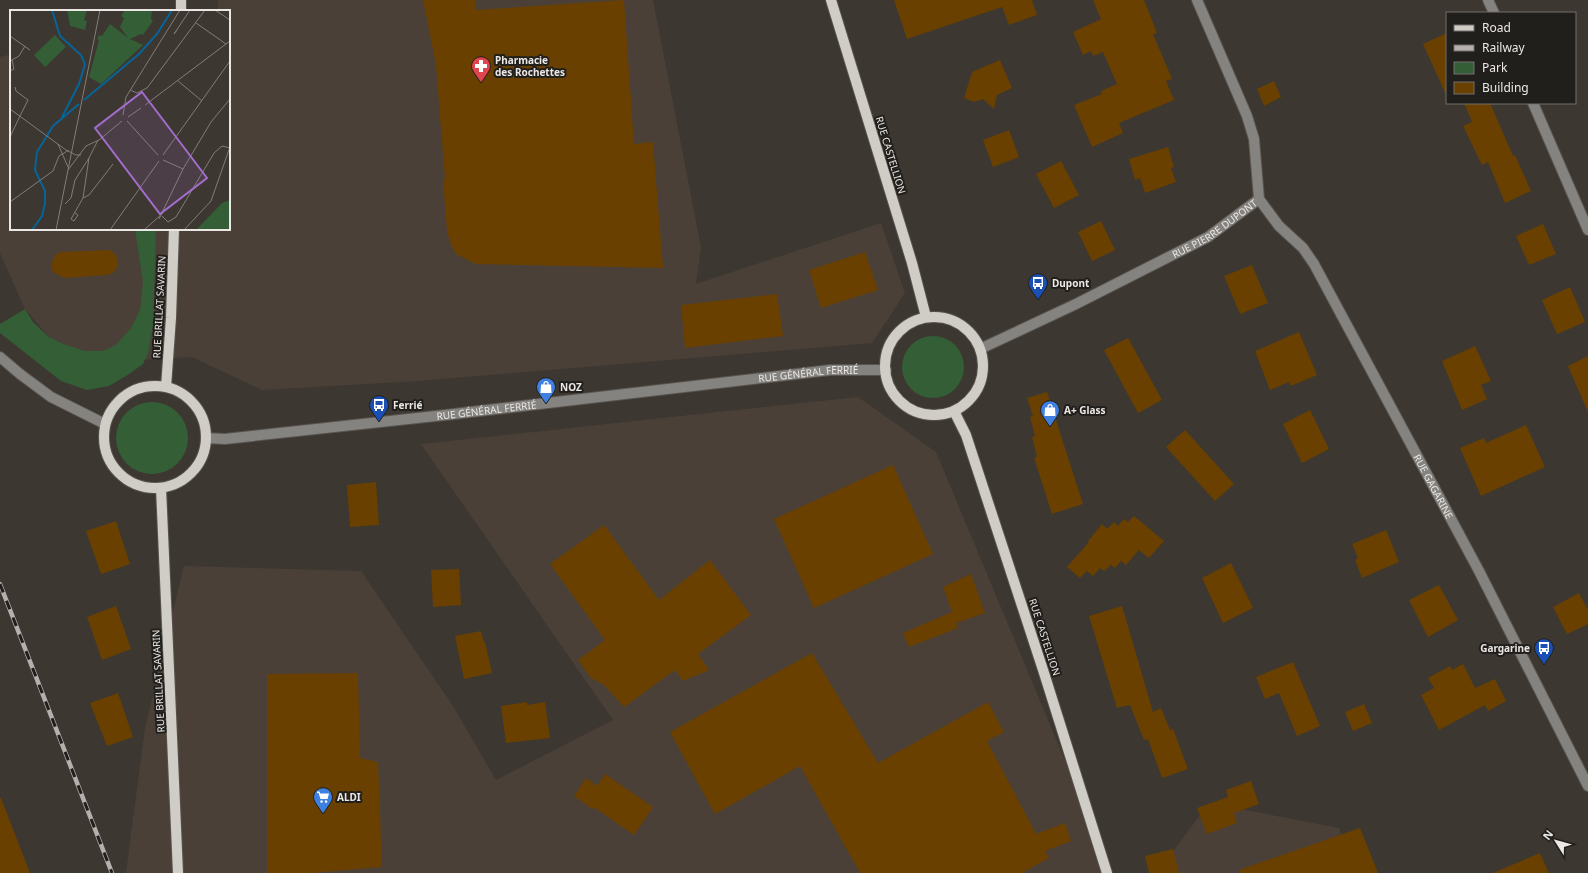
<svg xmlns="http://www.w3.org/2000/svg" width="1588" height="873" viewBox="0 0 1588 873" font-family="'Noto Sans',sans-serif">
<rect width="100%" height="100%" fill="#3c3731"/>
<g fill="#4a4037">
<polygon points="218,0 653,0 701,247 696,284 881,223 905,293 872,343 419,381 262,390 192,357 100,362 49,337 25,309 0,253 0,57 11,54 11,229 229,229 229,11 218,11"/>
<polygon points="858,397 936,452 1112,873 126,873 145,728 184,566 361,571 453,706 496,780 613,720 421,444"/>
<polygon points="1209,803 1339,828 1353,873 1157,873"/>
</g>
<g fill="#345e35">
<polygon points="135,229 156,229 153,326 148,353 143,364 129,374 109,386 87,390 61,381 0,333 0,324 25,309 33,322 49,337 66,345 85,351 103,351 116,345 131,328 140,310 143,282"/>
<circle cx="933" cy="367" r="31"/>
<circle cx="152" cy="438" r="36"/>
</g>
<g fill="#694000">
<polygon points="423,0 475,0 475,10 624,0 634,144 653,142 663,268 476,264 456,254 451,245 447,231 443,181 445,179 436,65"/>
<polygon points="894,0 1032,0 1037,15 1009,25 1002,7 907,39"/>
<polygon points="1093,0 1144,0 1157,33 1153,34 1172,79 1166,81 1174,100 1119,123 1123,133 1092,147 1074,105 1102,94 1101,91 1117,84 1103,52 1093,56 1091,51 1083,55 1073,32 1101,19"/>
<polygon points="1447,33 1447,97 1423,44"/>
<polygon points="1000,60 1012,88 997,95 994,109 983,99 974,102 964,98 972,72"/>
<polygon points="1274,81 1281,97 1264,106 1257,89"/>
<polygon points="1464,103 1490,103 1513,156 1515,155 1531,191 1505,203 1488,162 1482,165 1463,126 1472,122"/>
<polygon points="1009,130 1019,157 993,167 983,140"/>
<polygon points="1168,147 1174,167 1171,168 1176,182 1145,193 1140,178 1135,180 1129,159"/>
<polygon points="1061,161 1079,195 1054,208 1036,174"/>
<polygon points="1101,221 1115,250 1092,261 1078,232"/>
<polygon points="1543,224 1556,254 1529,265 1516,236"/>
<polygon points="110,250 115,254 118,261 117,267 114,272 108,275 64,278 53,272 51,266 55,255 61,252"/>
<polygon points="865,252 878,290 821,308 809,270"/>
<polygon points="1252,265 1268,303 1240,314 1224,276"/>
<polygon points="1570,287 1585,322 1557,334 1542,300"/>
<polygon points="777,294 783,336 685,348 681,305"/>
<polygon points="1299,332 1317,375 1291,386 1289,382 1270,390 1255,351"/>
<polygon points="1128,338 1162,400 1138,413 1104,350"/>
<polygon points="1475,346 1491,381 1481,385 1487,399 1462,410 1442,361"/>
<polygon points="1588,356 1588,412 1568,366"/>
<polygon points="1047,392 1083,504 1052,514 1034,458 1037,457 1032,437 1035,436 1030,417 1033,416 1027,398"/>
<polygon points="1310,410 1329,449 1302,463 1283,424"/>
<polygon points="1526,425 1545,467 1481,496 1460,448 1484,438 1486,443"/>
<polygon points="1185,430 1234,484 1215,501 1166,447"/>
<polygon points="893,465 933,554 814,608 774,519"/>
<polygon points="376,482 379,525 350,527 347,485"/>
<polygon points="1134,516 1164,541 1149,558 1139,550 1126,565 1121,561 1115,568 1111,565 1104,571 1100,568 1093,576 1087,571 1080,578 1067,567 1089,542 1088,541 1102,524 1107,529 1114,522 1118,526 1124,519 1128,522"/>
<polygon points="116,521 130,564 101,574 86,531"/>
<polygon points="604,525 659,600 710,560 751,615 698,654 709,670 683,681 675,670 624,707 604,685 591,678 578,660 605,640 550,564"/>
<polygon points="1386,530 1399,562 1362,578 1355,560 1358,558 1352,544"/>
<polygon points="1231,563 1253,608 1223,623 1202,578"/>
<polygon points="459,569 461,605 433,607 431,570"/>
<polygon points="971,574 985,613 956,623 958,628 909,647 903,633 952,612 943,587"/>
<polygon points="1439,585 1458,620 1428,637 1409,600"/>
<polygon points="1579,593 1588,610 1588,624 1567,634 1553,607"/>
<polygon points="116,606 131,649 102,660 87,617"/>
<polygon points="1122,606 1153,712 1161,708 1170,730 1173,729 1188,769 1162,778 1148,739 1144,740 1130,705 1117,708 1089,616"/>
<polygon points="481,631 484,642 485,642 492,673 464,679 455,636"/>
<polygon points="812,653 878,763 988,702 1004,732 987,741 1036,834 1065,823 1071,841 1045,851 1049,858 1022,873 860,873 800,766 715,814 670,732"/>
<polygon points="1293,662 1320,726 1297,736 1279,693 1265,699 1256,677"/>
<polygon points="1463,664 1475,688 1495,679 1506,701 1488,711 1485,705 1439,730 1421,695 1434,688 1428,678 1450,666 1452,670"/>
<polygon points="358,673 360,758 378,762 382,867 313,873 267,873 267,674"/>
<polygon points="118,693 133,737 107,746 90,703"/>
<polygon points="527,702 527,705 545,702 550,738 506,743 501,706"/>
<polygon points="1364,704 1372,723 1353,731 1345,712"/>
<polygon points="605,774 653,807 634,835 595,808 592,809 574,796 586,778 597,786"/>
<polygon points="1251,781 1259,804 1234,813 1237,823 1207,834 1197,808 1228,797 1226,790"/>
<polygon points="0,798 1,798 30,873 0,873"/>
<polygon points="1360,828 1378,873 1239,873 1239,870"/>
<polygon points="1173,849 1179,873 1149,873 1145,856"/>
<polygon points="1540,853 1549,873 1493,873"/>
</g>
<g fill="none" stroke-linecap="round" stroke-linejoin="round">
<defs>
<g id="minor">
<polyline points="1197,0 1247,116 1254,139 1259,199"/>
<polyline points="1488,0 1494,13"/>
<polyline points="1533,103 1588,230"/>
<path id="s1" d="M1259,199L1279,226L1303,248L1314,264L1479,571L1588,786"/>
<path id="s2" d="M980,349L1076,304L1208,237L1259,199"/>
<polyline points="0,357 20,374 51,397 105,424"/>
<path id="s3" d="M206,438L225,439L445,415L830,370H886"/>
</g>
<g id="major">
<polyline points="831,0 912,263 926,317"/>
<polyline points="181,11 181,0"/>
<circle cx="934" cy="366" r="49"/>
<circle cx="155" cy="437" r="51"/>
<polyline points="166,387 171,318 174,229"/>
<polyline points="954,411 966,435 1044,673 1107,873"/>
<polyline points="161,488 178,873"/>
</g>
</defs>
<use href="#minor" stroke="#58534e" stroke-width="12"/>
<use href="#major" stroke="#58534e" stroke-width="12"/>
<use href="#minor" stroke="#84837f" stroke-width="10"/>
<use href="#major" stroke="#d0cdc6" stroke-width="10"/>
<defs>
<polyline id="rail" points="0,584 112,873"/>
</defs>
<use href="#rail" stroke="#b5b0ad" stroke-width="4.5"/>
<use href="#rail" stroke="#211f1c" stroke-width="3" stroke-dasharray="9" stroke-linecap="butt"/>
</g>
<defs>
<symbol id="pharmacy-pin" viewBox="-11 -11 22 30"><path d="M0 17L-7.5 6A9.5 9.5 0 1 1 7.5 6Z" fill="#e0444e" stroke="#211f1c"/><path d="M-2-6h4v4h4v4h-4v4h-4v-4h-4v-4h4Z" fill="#fff"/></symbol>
<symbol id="bus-pin" viewBox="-11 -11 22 30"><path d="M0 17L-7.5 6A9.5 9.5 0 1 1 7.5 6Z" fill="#1a4fb4" stroke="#211f1c"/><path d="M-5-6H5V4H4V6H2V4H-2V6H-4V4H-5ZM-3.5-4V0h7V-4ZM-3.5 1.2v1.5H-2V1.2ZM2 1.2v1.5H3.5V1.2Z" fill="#fff"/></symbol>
<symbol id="shop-pin" viewBox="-11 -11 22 30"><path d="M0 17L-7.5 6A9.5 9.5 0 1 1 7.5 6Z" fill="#3f7fe0" stroke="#211f1c"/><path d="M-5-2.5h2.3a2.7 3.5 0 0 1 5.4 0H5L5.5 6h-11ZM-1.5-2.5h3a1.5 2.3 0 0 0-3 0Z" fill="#fff"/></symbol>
<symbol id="supermarket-pin" viewBox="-11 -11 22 30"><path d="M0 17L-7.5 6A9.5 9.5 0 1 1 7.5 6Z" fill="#3f7fe0" stroke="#211f1c"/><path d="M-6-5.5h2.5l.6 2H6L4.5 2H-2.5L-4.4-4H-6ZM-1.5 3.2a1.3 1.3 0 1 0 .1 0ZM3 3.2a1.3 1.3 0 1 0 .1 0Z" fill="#fff"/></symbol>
</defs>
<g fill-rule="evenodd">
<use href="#pharmacy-pin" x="470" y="55" width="22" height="30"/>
<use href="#bus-pin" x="1027" y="272" width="22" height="30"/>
<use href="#shop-pin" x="535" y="376" width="22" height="30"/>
<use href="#bus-pin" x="368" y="394" width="22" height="30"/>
<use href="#shop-pin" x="1039" y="399" width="22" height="30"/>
<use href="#bus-pin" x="1533" y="637" width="22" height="30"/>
<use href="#supermarket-pin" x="312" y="786" width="22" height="30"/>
</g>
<g text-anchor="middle" stroke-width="4" stroke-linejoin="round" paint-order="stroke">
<g font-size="10" font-weight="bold" fill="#ebe7e4" stroke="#211f1c" text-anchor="start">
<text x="495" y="64">Pharmacie<tspan x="495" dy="12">des Rochettes</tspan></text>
<text x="1052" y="287">Dupont</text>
<text x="560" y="391">NOZ</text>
<text x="393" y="409">Ferrié</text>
<text x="1064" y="414">A+ Glass</text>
<text x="1530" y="652" text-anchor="end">Gargarine</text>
<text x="337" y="801">ALDI</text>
</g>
<g font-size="10" fill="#ebe7e4" stroke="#211f1c">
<text transform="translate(891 155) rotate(73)" y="4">RUE CASTELLION</text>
<text dy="4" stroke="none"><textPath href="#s2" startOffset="264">RUE PIERRE DUPONT</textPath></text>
<text transform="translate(159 307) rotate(-87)" y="4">RUE BRILLAT SAVARIN</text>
<text dy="4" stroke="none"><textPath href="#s3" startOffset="606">RUE GÉNÉRAL FERRIÉ</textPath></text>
<text dy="4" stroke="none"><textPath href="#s3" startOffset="282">RUE GÉNÉRAL FERRIÉ</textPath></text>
<text dy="4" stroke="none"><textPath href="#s1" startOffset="338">RUE GAGARINE</textPath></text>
<text transform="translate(1045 637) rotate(72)" y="4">RUE CASTELLION</text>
<text transform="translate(158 681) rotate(-93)" y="4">RUE BRILLAT SAVARIN</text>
</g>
</g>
<g transform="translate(10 10)">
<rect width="220" height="220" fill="#3c3731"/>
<path d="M57,0H77L74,10L77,11L75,20L60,16ZM115,0H142L141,9L143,11L133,25L131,24L120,29L133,35L91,74L79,67L89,30L87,29L89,25L92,26L100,14L118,28L110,17L114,8L111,6ZM45,25L56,37L35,57L24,45ZM220,190V220H186L212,193Z" fill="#345e35"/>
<path fill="none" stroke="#066498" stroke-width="2" d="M42,0L50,26L71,45L75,54L69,74L52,107M74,90L129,44L147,24L162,0M22,220L32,206L35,194V181L25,160L27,142L43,116L69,94"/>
<path fill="none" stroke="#827d79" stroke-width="1" d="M205,0L220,10M186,13L216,34M167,20L164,24L180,0M0,26L20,40M0,51L9,46L15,36M0,61L4,59L2,50M168,71L192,91M5,77L6,81L18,90L10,106M120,80L127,83L137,78L195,0M135,95L220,31M0,99L56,140L66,145H71M113,105L116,87L170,0M118,107L131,98M117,111L148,145M0,127L10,106M48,134L58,157M153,145L220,51M153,150L173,159M173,159L201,112L220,89M58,160L76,136L89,130L112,111M73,188L79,185L103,154M0,192L43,161L49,146L59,140M55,194L61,188L65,170L79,148M65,203L68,205L64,211L61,209L73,188L79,148L88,130M152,206L158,212L166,207L204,143L212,136L220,138M149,209L173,159M46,220L90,0M100,220L149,151M134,220L153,203M174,220L201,191L220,137"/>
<path fill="#a26dcc" fill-opacity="0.15" stroke="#a26dcc" stroke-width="2" d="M132,82L197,168L150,204L85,118Z"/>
<rect width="220" height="220" fill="none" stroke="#ebe7e4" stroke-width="2"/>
</g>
<rect x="1446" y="12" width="130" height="92" fill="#211f1c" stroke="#726f6c"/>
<rect x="1454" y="25" width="20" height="6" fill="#d0cdc6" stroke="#726f6c"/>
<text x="1482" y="32" font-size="12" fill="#ebe7e4">Road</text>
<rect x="1454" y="45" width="20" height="6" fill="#b5b0ad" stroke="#726f6c"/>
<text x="1482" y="52" font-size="12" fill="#ebe7e4">Railway</text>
<rect x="1454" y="62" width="20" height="12" fill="#345e35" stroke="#726f6c"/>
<text x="1482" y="72" font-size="12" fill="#ebe7e4">Park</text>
<rect x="1454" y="82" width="20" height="12" fill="#694000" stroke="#726f6c"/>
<text x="1482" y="92" font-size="12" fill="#ebe7e4">Building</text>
<g transform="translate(1556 841) rotate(307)" stroke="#211f1c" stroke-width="3" paint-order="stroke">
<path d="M0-3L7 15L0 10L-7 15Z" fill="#ebe7e4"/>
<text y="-6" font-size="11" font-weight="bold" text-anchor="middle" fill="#ebe7e4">N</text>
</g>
</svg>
